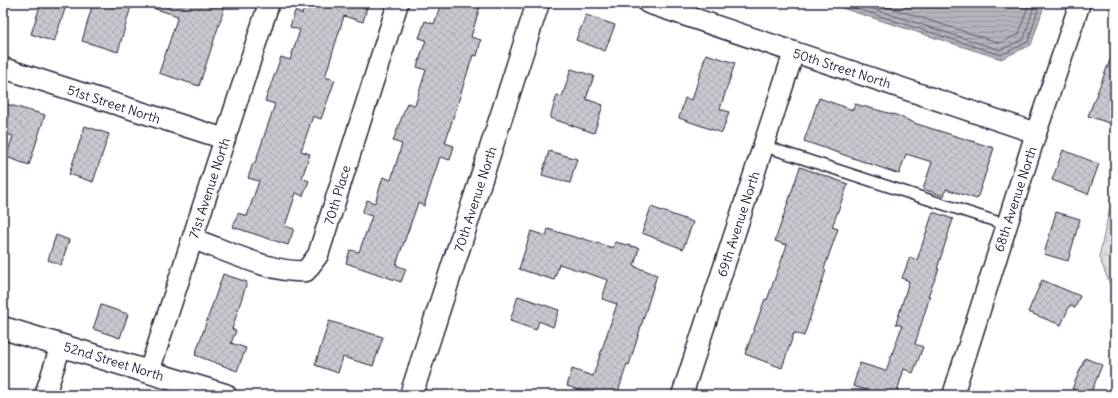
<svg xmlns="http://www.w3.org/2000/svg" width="1118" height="398" viewBox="0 0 1118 398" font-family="Delius,sans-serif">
<defs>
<pattern id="wetland-marsh" width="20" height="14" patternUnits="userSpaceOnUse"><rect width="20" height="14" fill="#dfdfe2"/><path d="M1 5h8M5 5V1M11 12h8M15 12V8" fill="none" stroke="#bfbfc3"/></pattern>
<pattern id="water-rules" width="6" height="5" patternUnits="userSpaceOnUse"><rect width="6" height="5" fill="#b4b4bc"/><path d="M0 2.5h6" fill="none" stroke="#9a9aa2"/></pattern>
<pattern id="building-cross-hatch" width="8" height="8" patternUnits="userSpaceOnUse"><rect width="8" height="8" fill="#c8c8cf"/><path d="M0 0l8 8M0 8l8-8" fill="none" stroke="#acacb3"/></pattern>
</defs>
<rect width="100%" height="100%" fill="#fff"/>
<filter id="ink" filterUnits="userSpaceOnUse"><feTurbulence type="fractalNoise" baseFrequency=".025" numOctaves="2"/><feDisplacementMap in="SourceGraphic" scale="8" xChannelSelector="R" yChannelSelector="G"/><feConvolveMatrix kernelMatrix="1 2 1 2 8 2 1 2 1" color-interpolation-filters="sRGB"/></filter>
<g filter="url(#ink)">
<polygon fill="url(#wetland-marsh)" stroke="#80808e" points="1115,185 1115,297 1099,257"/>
<polygon fill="url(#water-rules)" stroke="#7a7a88" points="826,3 1045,3 1031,45 1001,59"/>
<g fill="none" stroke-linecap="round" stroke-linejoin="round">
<g stroke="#5c5c6f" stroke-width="1">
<polyline points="839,3 1001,55 1028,42 1040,3"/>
<polyline points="855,3 1000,50 1024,39 1035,3"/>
<polyline points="875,3 1000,43 1019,34 1029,3"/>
</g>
</g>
<g fill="url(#building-cross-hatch)" stroke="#22223b">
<polygon points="41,3 67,3 54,42 31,34"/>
<polygon points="93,3 120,3 131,6 118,52 82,41"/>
<polygon points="147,3 226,3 199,86 159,73 178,16 146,6"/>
<polygon points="306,3 354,3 367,7 363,22 344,16 325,77 335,80 321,119 313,116 301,151 310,154 302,178 309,181 303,196 296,193 285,226 294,229 288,245 233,227 238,213 247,216 259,181 248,178 253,163 255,163 275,104 265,101 281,57 290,60 300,30 290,27 295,11 302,14"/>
<polygon points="441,3 481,3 471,37 481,40 477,56 473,55 445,143 454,146 450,160 440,157 424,206 418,203 396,265 406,269 401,282 346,263 350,250 359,252 372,216 362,213 367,200 375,203 383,177 391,180 402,144 393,141 407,103 415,105 426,70 417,67 426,40 419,38 425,21 434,24"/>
<polygon points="586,15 615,25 605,51 576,40"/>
<polygon points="1114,50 1115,50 1115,125 1088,116"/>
<polygon points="706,54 735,63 720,109 729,112 722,133 679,118 685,98 692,100"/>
<polygon points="571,69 594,76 586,99 603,105 594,133 550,118 557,95 562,97"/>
<polygon points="819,98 853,110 855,104 896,115 917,124 994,148 977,199 946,189 944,196 923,189 932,162 906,154 899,174 804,141"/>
<polygon points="3,103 45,115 29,165 6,157 13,136 3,133"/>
<polygon points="85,126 109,134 93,182 69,174"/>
<polygon points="1063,150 1099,164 1088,194 1052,180"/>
<polygon points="549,151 577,159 570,183 542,175"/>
<polygon points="800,167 848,184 832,227 838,229 824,269 826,270 804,336 794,333 782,368 745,354 765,299 767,300 787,245 775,241"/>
<polygon points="651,207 693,222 683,249 642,233"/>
<polygon points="933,212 953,219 937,269 939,269 928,296 930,296 915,344 923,347 913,373 904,369 896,395 883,395 853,386 860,363 886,371 902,326 896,324 909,281 902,278 910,257 917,260"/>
<polygon points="1056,212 1080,219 1068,261 1044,254"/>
<polygon points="548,229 581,239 581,238 613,248 615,242 639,248 634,266 657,275 629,365 627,364 617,395 595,395 567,386 572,369 593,376 617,304 602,299 608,280 559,264 554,280 519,269 531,231 546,236"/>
<polygon points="56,235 69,240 61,265 48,260"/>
<polygon points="223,274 247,282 232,329 236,331 231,343 246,348 237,371 195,355"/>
<polygon points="1042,280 1080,296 1075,308 1070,305 1061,325 1028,312"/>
<polygon points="518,296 559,310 553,327 539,321 536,330 510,321"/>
<polygon points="101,305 128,314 120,338 93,329"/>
<polygon points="329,321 383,337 373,366 343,357 338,373 315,365"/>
<polygon points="1085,358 1102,365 1090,395 1072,389"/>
</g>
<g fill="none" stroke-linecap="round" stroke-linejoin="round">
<defs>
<polyline id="service" points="764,146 1007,225"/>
<g id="minor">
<polyline points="648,3 1036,133"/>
<polyline points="3,68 225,139"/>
<path d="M193,239C225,250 273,274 306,271L318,255L398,3"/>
<polyline points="149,372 269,3"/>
<polyline points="45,395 61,345"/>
<polyline points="682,395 794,52"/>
<polyline points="953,395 1036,133 1080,3"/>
</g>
<g id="tertiary">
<polyline points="3,328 225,395"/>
<polyline points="411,395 538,3"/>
</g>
</defs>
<use href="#service" stroke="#22223b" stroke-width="13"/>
<use href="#minor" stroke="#22223b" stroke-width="23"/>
<use href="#tertiary" stroke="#22223b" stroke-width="25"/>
<use href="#service" stroke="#fff" stroke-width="10"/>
<use href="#minor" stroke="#fff" stroke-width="20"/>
<use href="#tertiary" stroke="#fff" stroke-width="22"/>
</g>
</g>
<g text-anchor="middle" stroke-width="3" stroke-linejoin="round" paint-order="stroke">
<g font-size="13" fill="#22223b" stroke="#fff">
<text transform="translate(842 68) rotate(18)" y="5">50th Street North</text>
<text transform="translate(114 104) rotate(18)" y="5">51st Street North</text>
<text transform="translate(209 188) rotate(-72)" y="5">71st Avenue North</text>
<text transform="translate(337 195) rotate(-73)" y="5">70th Place</text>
<text transform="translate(475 199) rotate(-72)" y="5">70th Avenue North</text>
<text transform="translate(1015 199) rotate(-72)" y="5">68th Avenue North</text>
<text transform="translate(738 224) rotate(-72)" y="5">69th Avenue North</text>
<text transform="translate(114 361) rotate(17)" y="5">52nd Street North</text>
</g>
</g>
<rect width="1118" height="398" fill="none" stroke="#fff" stroke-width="16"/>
<rect x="8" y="8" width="1102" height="382" fill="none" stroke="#22223b" stroke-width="1.5" filter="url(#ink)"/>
</svg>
